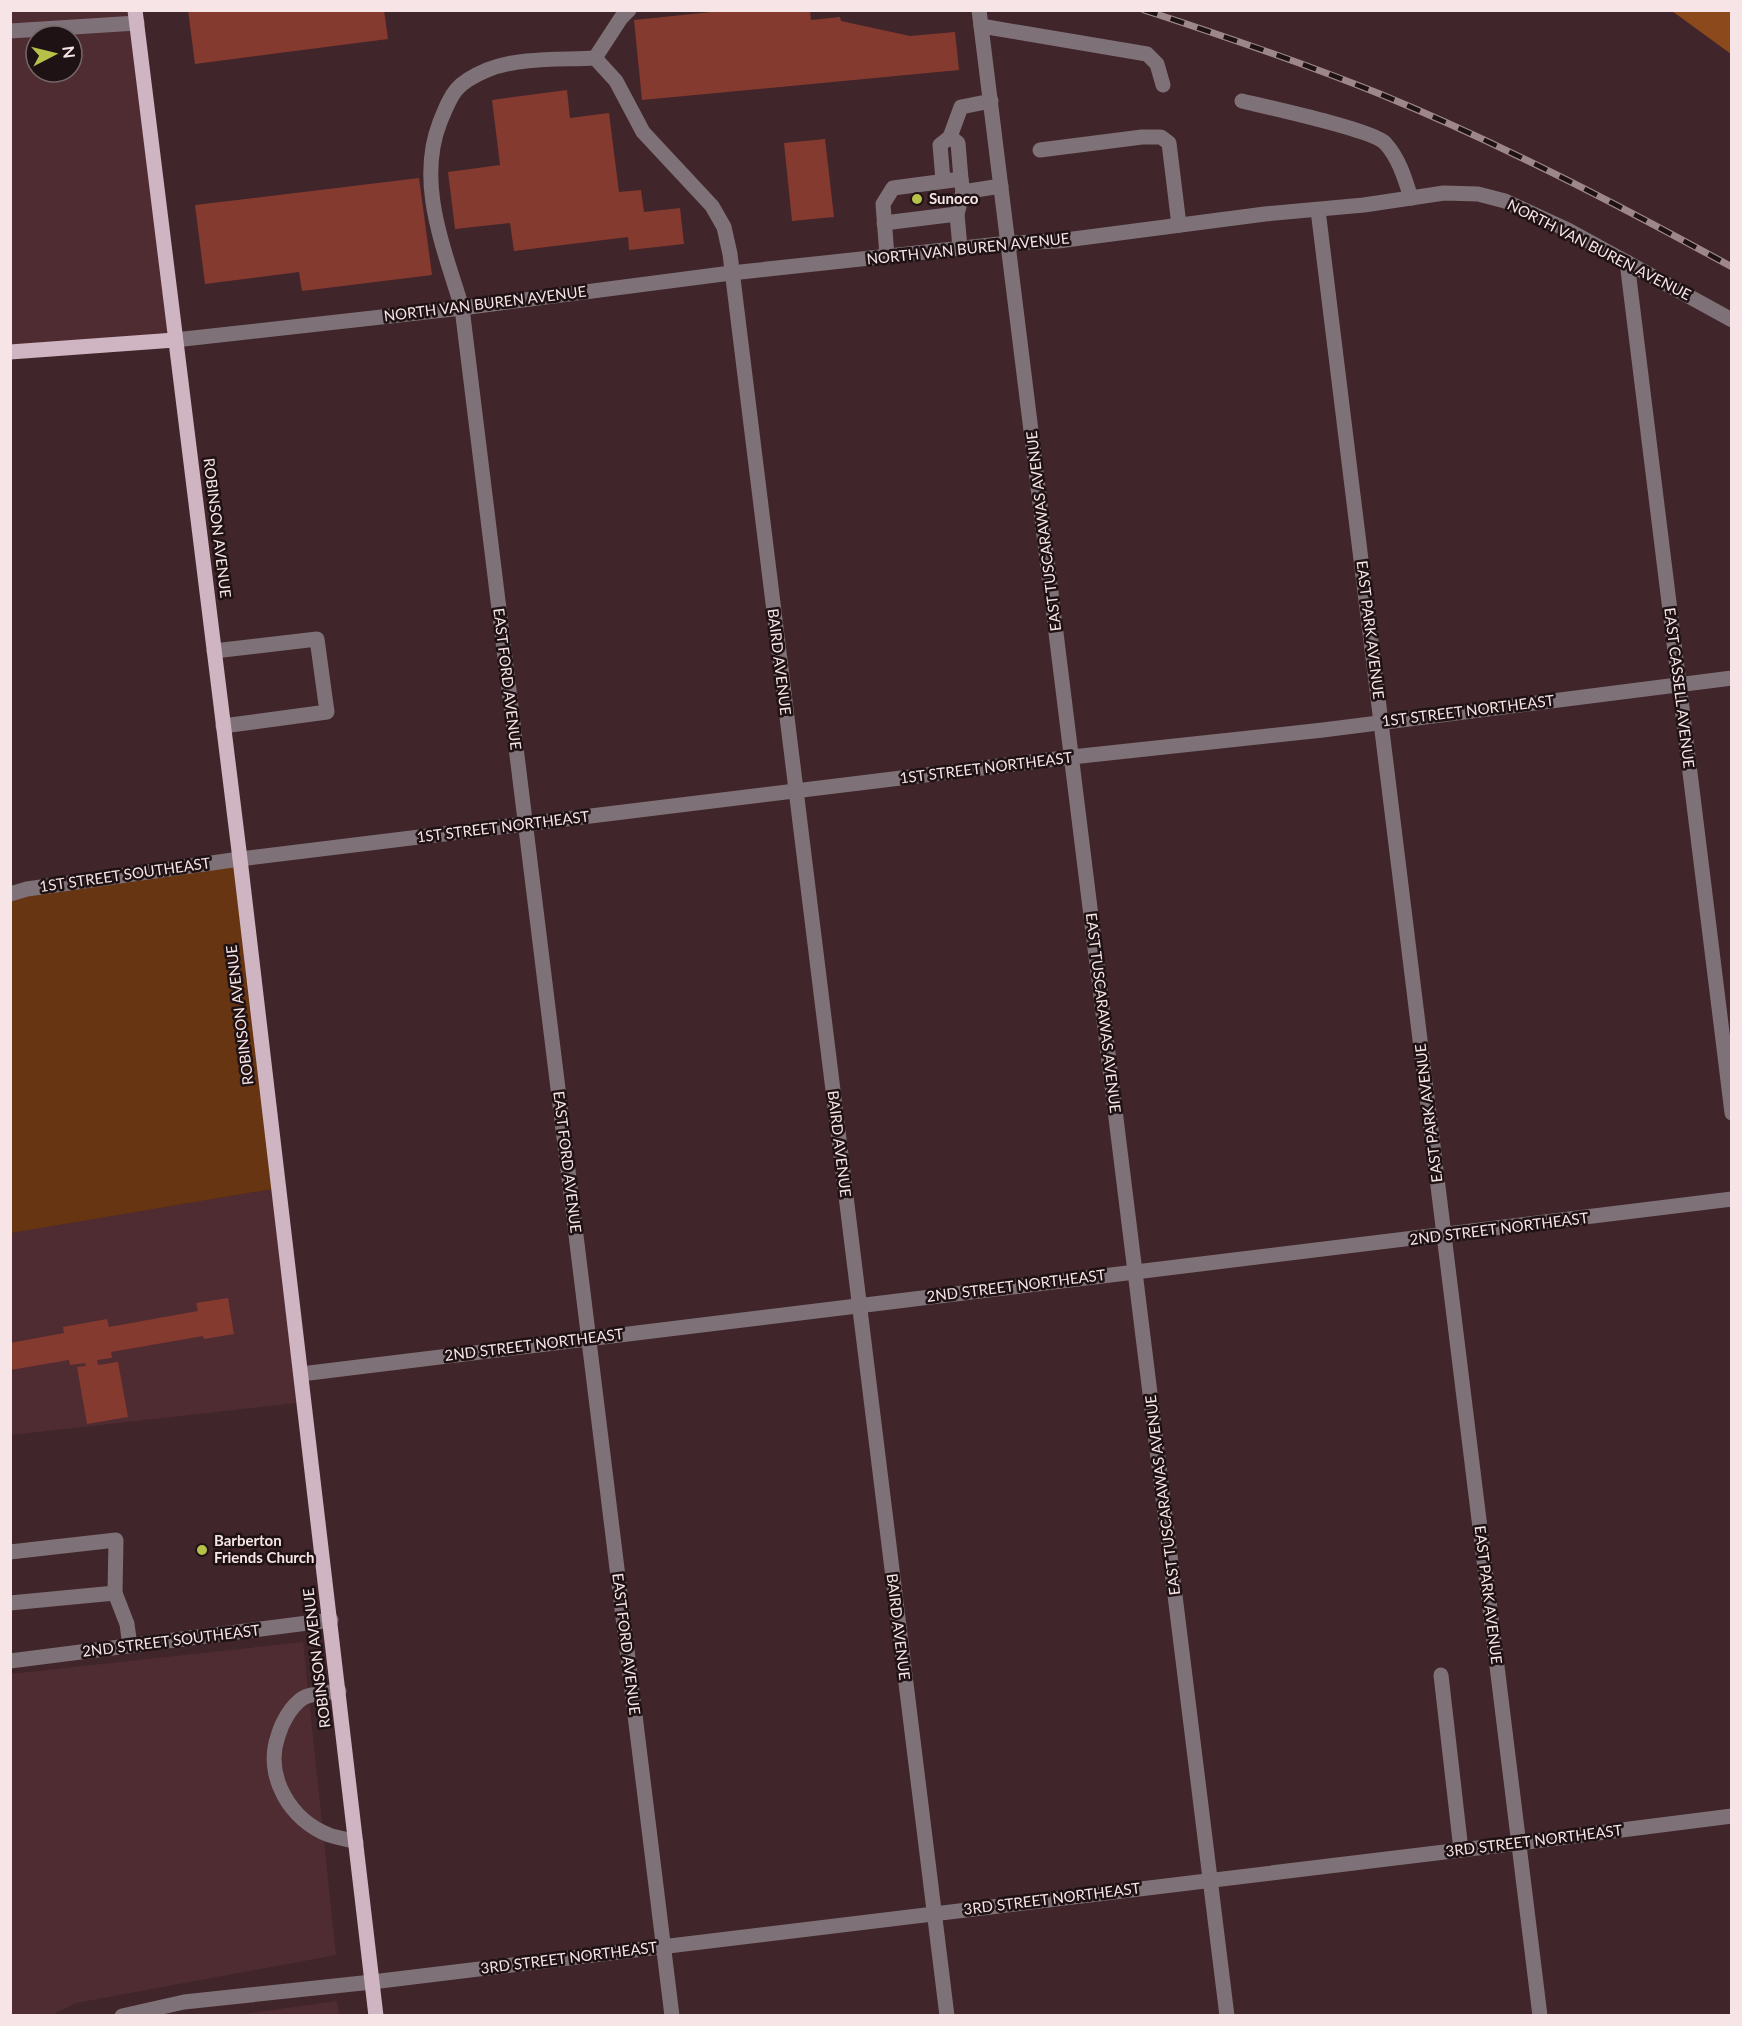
<svg xmlns="http://www.w3.org/2000/svg" width="1742" height="2026" viewBox="0 0 1742 2026" font-family="Lato,sans-serif">
<rect width="100%" height="100%" fill="#40252a"/>
<g fill="#4f2c32" fill-rule="evenodd">
<path d="M11,11H135L175,340L11,351ZM36,36H72V72H36Z"/>
<polygon points="279,1188 304,1402 11,1435 11,1233"/>
<polygon points="303,1642 336,1955 76,2003 52,2015 11,2015 10,1674"/>
<polygon points="337,2001 339,2015 233,2015 265,2011"/>
</g>
<polygon fill="#683512" points="240,859 279,1188 11,1233 11,894"/>
<polygon fill="#8b491c" points="1672,11 1731,11 1731,54"/>
<g fill="#853a2f">
<polygon points="188,10 384,10 388,39 195,64"/>
<polygon points="731,10 810,10 811,20 840,17 841,21 910,36 955,32 959,70 642,100 634,20"/>
<polygon points="567,90 570,118 609,113 619,192 641,190 644,212 680,208 684,244 629,250 628,237 514,251 510,223 455,229 448,172 500,165 492,100"/>
<polygon points="825,139 834,217 792,221 784,143"/>
<polygon points="419,178 432,275 302,291 299,272 205,284 195,205"/>
<polygon points="228,1298 234,1334 204,1339 203,1336 111,1352 112,1358 97,1360 98,1365 118,1362 128,1417 87,1424 77,1367 86,1366 85,1363 70,1365 69,1360 10,1370 10,1343 64,1333 63,1327 107,1319 109,1327 198,1311 196,1303"/>
</g>
<g fill="none" stroke-linecap="round" stroke-linejoin="round">
<g stroke="#7e7177" stroke-width="15">
<polyline points="979,10 1227,2016"/>
<polyline points="981,26 1147,54 1157,64 1163,85"/>
<polyline points="10,31 137,23"/>
<polyline points="595,58 621,18 629,10"/>
<path d="M1242,101C1267,107 1373,130 1385,143C1399,158 1405,179 1411,198"/>
<polyline points="1040,150 1142,137 1161,137 1169,143 1179,225"/>
<polyline points="943,180 940,145 950,137"/>
<polyline points="963,192 1001,186"/>
<polyline points="1318,210 1540,2016"/>
<polyline points="884,223 957,214"/>
<polyline points="960,248 957,214 963,192 961,179"/>
<polyline points="887,256 883,204 893,188 961,179 958,143 950,137 961,107 991,101"/>
<polyline points="1627,262 1732,1113"/>
<polyline points="175,340 462,308 731,273 1009,243 1058,241 1265,214 1364,205 1444,193 1478,194 1505,201 1568,230 1732,320"/>
<polyline points="214,651 317,639 327,712 223,726"/>
<polyline points="10,894 27,889 240,859 1072,757 1323,730 1732,678"/>
<path d="M301,1374C778,1315 1255,1258 1732,1199"/>
<polyline points="10,1552 116,1540 115,1593 127,1624 130,1646"/>
<polyline points="10,1603 115,1593"/>
<polyline points="10,1661 331,1620"/>
<polyline points="1441,1675 1461,1850"/>
<path d="M339,1691C329,1693 311,1693 303,1698C291,1706 282,1722 278,1736C264,1776 290,1820 329,1835C338,1838 347,1839 356,1842"/>
<polyline points="122,2016 184,2002 372,1982 1519,1843 1732,1816"/>
<path d="M672,2016L462,308C444,248 416,183 440,122C452,92 456,83 487,70C518,57 562,60 595,58L616,81L643,132L712,206L724,227L730,254L947,2016"/>
</g>
<g stroke="#cfb4c1" stroke-width="15">
<polyline points="135,10 240,859 376,2016"/>
<polyline points="10,352 175,340"/>
</g>
<defs>
<path id="rail" d="M1144,10C1224,36 1303,63 1380,94C1501,144 1617,204 1732,267"/>
</defs>
<use href="#rail" stroke="#9e878a" stroke-width="7"/>
<use href="#rail" stroke="#1f1214" stroke-width="4.5" stroke-dasharray="14" stroke-linecap="butt"/>
</g>
<g fill="#b6c149" stroke="#1f1214" stroke-width="2">
<circle cx="917" cy="199" r="6"/>
<circle cx="202" cy="1550" r="6"/>
</g>
<g text-anchor="middle" stroke-width="5" stroke-linejoin="round" paint-order="stroke">
<g font-size="15" font-weight="bold" fill="#f7e4e6" stroke="#1f1214" text-anchor="start">
<text x="929" y="204">Sunoco</text>
<text x="214" y="1546">Barberton<tspan x="214" dy="17">Friends Church</tspan></text>
</g>
<g font-size="15" fill="#f7e4e6" stroke="#1f1214">
<text transform="translate(968 249) rotate(-6)" y="5">NORTH VAN BUREN AVENUE</text>
<text transform="translate(1599 250) rotate(27)" y="5">NORTH VAN BUREN AVENUE</text>
<text transform="translate(485 304) rotate(-7)" y="5">NORTH VAN BUREN AVENUE</text>
<text transform="translate(217 528) rotate(83)" y="5">ROBINSON AVENUE</text>
<text transform="translate(1044 531) rotate(-97)" y="5">EAST TUSCARAWAS AVENUE</text>
<text transform="translate(1370 630) rotate(83)" y="5">EAST PARK AVENUE</text>
<text transform="translate(779 662) rotate(83)" y="5">BAIRD AVENUE</text>
<text transform="translate(507 679) rotate(83)" y="5">EAST FORD AVENUE</text>
<text transform="translate(1679 688) rotate(83)" y="5">EAST CASSELL AVENUE</text>
<text transform="translate(1468 711) rotate(-7)" y="5">1ST STREET NORTHEAST</text>
<text transform="translate(986 768) rotate(-7)" y="5">1ST STREET NORTHEAST</text>
<text transform="translate(503 827) rotate(-7)" y="5">1ST STREET NORTHEAST</text>
<text transform="translate(125 875) rotate(-8)" y="5">1ST STREET SOUTHEAST</text>
<text transform="translate(1103 1013) rotate(83)" y="5">EAST TUSCARAWAS AVENUE</text>
<text transform="translate(240 1015) rotate(-97)" y="5">ROBINSON AVENUE</text>
<text transform="translate(1429 1113) rotate(-97)" y="5">EAST PARK AVENUE</text>
<text transform="translate(839 1144) rotate(83)" y="5">BAIRD AVENUE</text>
<text transform="translate(567 1162) rotate(83)" y="5">EAST FORD AVENUE</text>
<text transform="translate(1499 1229) rotate(-7)" y="5">2ND STREET NORTHEAST</text>
<text transform="translate(1016 1286) rotate(-7)" y="5">2ND STREET NORTHEAST</text>
<text transform="translate(534 1345) rotate(-7)" y="5">2ND STREET NORTHEAST</text>
<text transform="translate(1163 1495) rotate(-97)" y="5">EAST TUSCARAWAS AVENUE</text>
<text transform="translate(1488 1595) rotate(83)" y="5">EAST PARK AVENUE</text>
<text transform="translate(898 1627) rotate(83)" y="5">BAIRD AVENUE</text>
<text transform="translate(171 1641) rotate(-7)" y="5">2ND STREET SOUTHEAST</text>
<text transform="translate(626 1644) rotate(83)" y="5">EAST FORD AVENUE</text>
<text transform="translate(317 1658) rotate(-97)" y="5">ROBINSON AVENUE</text>
<text transform="translate(1534 1841) rotate(-7)" y="5">3RD STREET NORTHEAST</text>
<text transform="translate(1052 1899) rotate(-7)" y="5">3RD STREET NORTHEAST</text>
<text transform="translate(569 1958) rotate(-7)" y="5">3RD STREET NORTHEAST</text>
</g>
</g>
<rect width="1742" height="2026" fill="none" stroke="#f7e4e6" stroke-width="24"/>
<g transform="translate(54 54) rotate(83)"><circle r="28" fill="#1f1214" stroke="#756668" stroke-width="1.5"/>
<path d="M0-4.5L10 22L0 15L-10 22Z" fill="#b6c149"/>
<text y="-9" font-size="16" font-weight="bold" text-anchor="middle" fill="#f7e4e6">N</text>
</g>
</svg>
